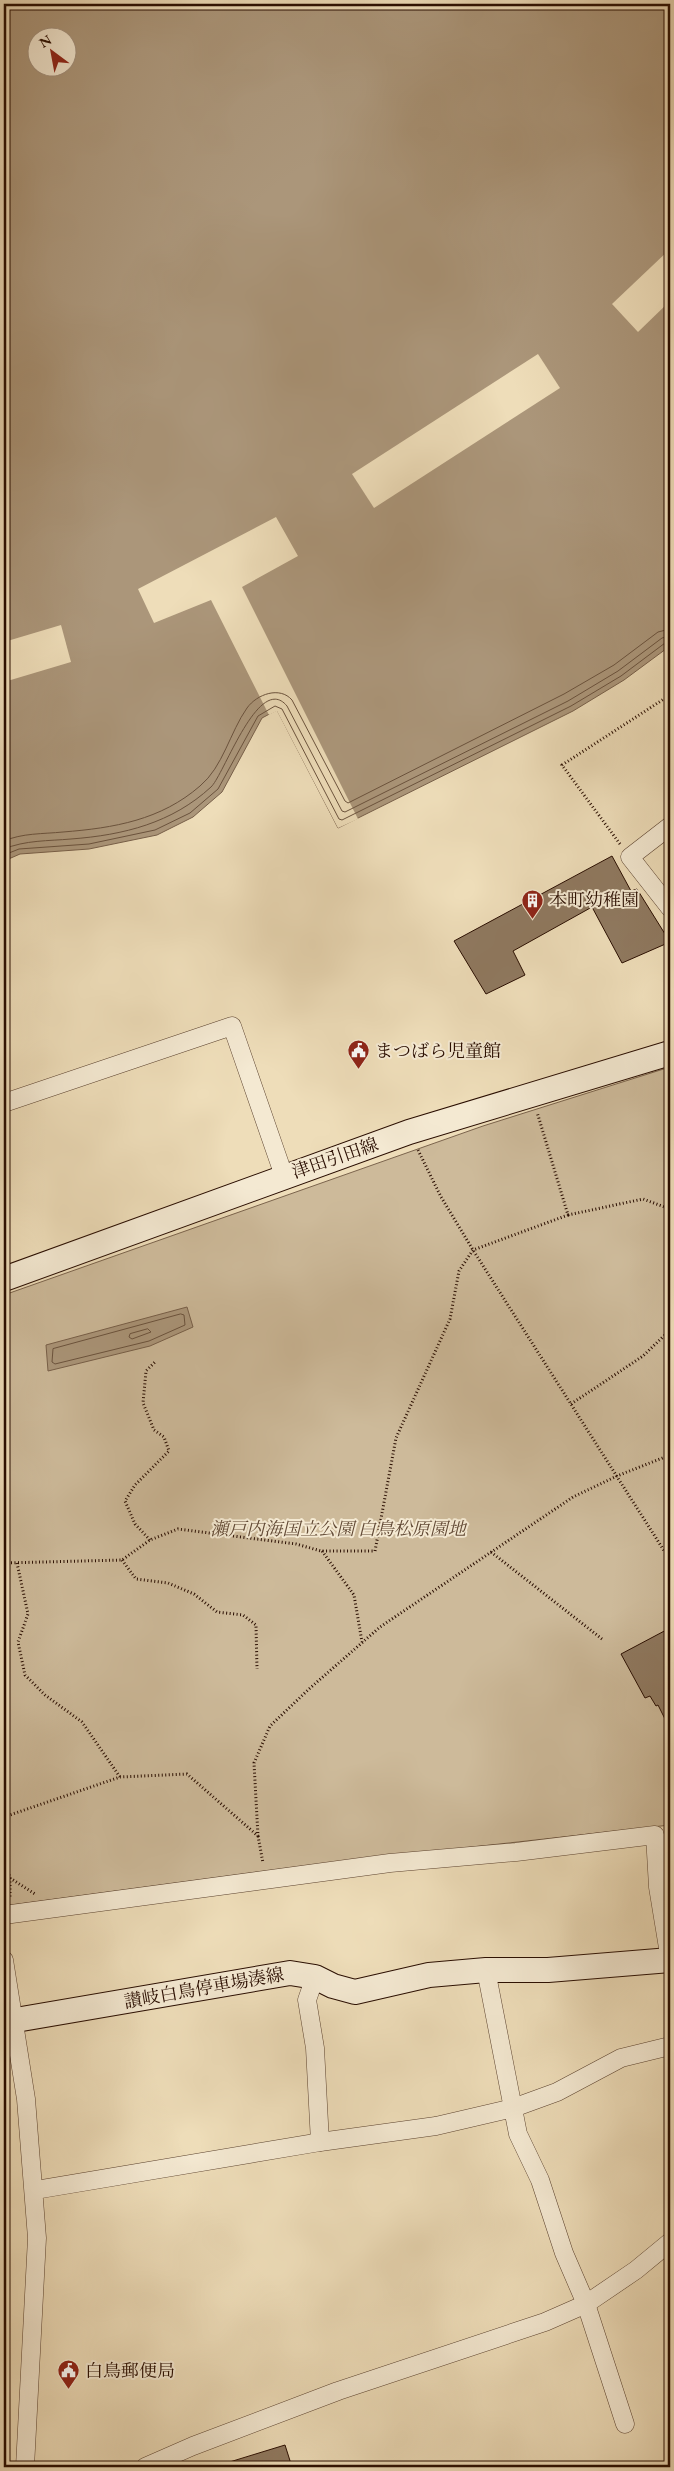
<svg xmlns="http://www.w3.org/2000/svg" width="674" height="2471" viewBox="0 0 674 2471" font-family="'EB Garamond','Noto Serif JP',serif">
<rect width="100%" height="100%" fill="#eeddb9"/>
<filter id="stains"><feTurbulence type="fractalNoise" baseFrequency=".004" numOctaves="4"/><feColorMatrix values="0 0 0 0 .2 0 0 0 0 .09 0 0 0 0 .02 0 0 0 .5 -.17"/></filter>
<radialGradient id="worn" r=".72"><stop offset=".6" stop-color="#630" stop-opacity="0"/><stop offset="1" stop-color="#630" stop-opacity=".3"/></radialGradient>
<polygon fill="#cdba9a" stroke="#7b644d" points="670,1067 670,1825 311,1865 4,1906 4,1295 483,1126"/>
<g fill="#ab967a" stroke="#775f49" fill-rule="evenodd">
<path d="M4,4H670V646L624,680L573,711L338,828L277,710L262,718L222,792L193,817L157,835L89,849L20,854L4,861ZM38,38H68V68H38Z"/>
<polygon points="187,1307 193,1327 150,1346 48,1371 46,1345"/>
</g>
<g fill="#eeddb9">
<polygon points="670,249 670,301 638,332 612,304"/>
<polygon points="538,354 560,388 374,508 352,474"/>
<polygon points="276,517 298,556 242,587 358,819 338,828 277,711 269,715 211,600 154,623 138,589"/>
<polygon points="61,625 71,662 4,682 4,642"/>
</g>
<g fill="none" stroke-linecap="round" stroke-linejoin="round">
<g stroke="#6a523d" stroke-width="1">
<path d="M4,841C22,833 43,834 63,832C114,828 161,820 200,786C223,767 230,732 247,708C257,694 280,686 292,700L345,801L348,803L564,694L614,665L658,632L670,629"/>
<path d="M4,849C25,840 49,841 71,839C124,835 172,823 211,787C224,775 259,672 287,706L342,811L345,812L568,701L618,671L662,638L670,636"/>
<polyline points="4,855 19,849 89,844 155,830 190,813 218,789 258,716 275,706 282,709 339,819 342,820 571,706 621,676 665,643 670,642"/>
<polygon points="181,1314 184,1315 185,1325 149,1341 55,1364 52,1362 53,1349"/>
<polygon points="148,1329 151,1332 132,1339 129,1337 130,1334"/>
</g>
</g>
<g fill="#8f7960" stroke="#290d00">
<polygon points="612,856 631,891 637,889 670,942 622,963 592,907 513,951 525,975 486,994 454,941"/>
<polygon points="670,1628 670,1729 658,1705 656,1706 650,1696 645,1698 621,1654"/>
<polygon points="285,2445 292,2467 223,2467 223,2464"/>
</g>
<g fill="none" stroke-linecap="round" stroke-linejoin="round">
<defs>
<g id="street">
<polyline points="670,826 630,857 670,908"/>
<polyline points="4,1103 232,1026 284,1176"/>
<polyline points="4,1915 390,1863 516,1852 655,1835 658,1887 670,1960"/>
<polyline points="4,1960 26,2099 37,2238 25,2467"/>
<polyline points="486,1970 518,2134 540,2180 564,2253 586,2304 625,2424"/>
<polyline points="315,1977 307,2000 315,2048 320,2142"/>
<polyline points="35,2190 320,2142 436,2126 513,2108 557,2092 621,2058 670,2046"/>
<polyline points="145,2467 193,2446 338,2391 545,2322 586,2304 636,2270 670,2242"/>
</g>
<g id="secondary">
<polyline points="4,1279 409,1132 670,1053"/>
<polyline points="4,2022 290,1973 315,1977 333,1986 355,1992 429,1975 486,1970 548,1970 670,1960"/>
</g>
</defs>
<use href="#street" stroke="#5a412e" stroke-width="19"/>
<use href="#secondary" stroke="#290d00" stroke-width="26"/>
<g stroke="#290d00" stroke-width="3" stroke-dasharray="1 2.5" stroke-linecap="butt">
<polyline points="620,844 562,765 670,695"/>
<polyline points="418,1150 441,1197 473,1250 670,1560"/>
<polyline points="568,1215 643,1199 670,1209"/>
<polyline points="571,1404 643,1356 670,1330"/>
<polyline points="150,1540 135,1524 125,1501 135,1485 169,1451 164,1437 154,1430 143,1403 146,1371 156,1361"/>
<polyline points="322,1551 354,1595 362,1642"/>
<polyline points="491,1552 602,1639"/>
<polyline points="122,1560 136,1579 168,1583 194,1594 217,1612 243,1615 256,1625 257,1669"/>
<polyline points="4,1563 122,1560 150,1540 178,1529 296,1544 321,1551 375,1551 396,1438 450,1319 459,1271 473,1250 568,1215 537,1112"/>
<polyline points="17,1563 28,1614 18,1642 25,1675 45,1695 82,1722 120,1777"/>
<polyline points="4,1817 120,1777 187,1774 258,1836 254,1763 270,1726 309,1689 380,1627 573,1497 617,1476 670,1455"/>
<polyline points="258,1836 263,1863"/>
<polyline points="4,1858 10,1878 10,1899"/>
<polyline points="10,1878 35,1894"/>
</g>
<use href="#street" stroke="#f4e9d2" stroke-width="18"/>
<use href="#secondary" stroke="#f4e9d2" stroke-width="24"/>
</g>
<defs>
<symbol id="building-pin" viewBox="-11 -11 22 30"><path d="M0 17L-7.5 6A9.5 9.5 0 1 1 7.5 6Z" fill="#8f2418" stroke="#f4e9d2"/><path d="M-4-6H4V6H1V3H-1V6H-4ZM-2.5-4.3h1.7v1.8h-1.7ZM.8-4.3h1.7v1.8H.8ZM-2.5-1h1.7V.8h-1.7ZM.8-1h1.7V.8H.8Z" fill="#fff"/></symbol>
<symbol id="civic-pin" viewBox="-11 -11 22 30"><path d="M0 17L-7.5 6A9.5 9.5 0 1 1 7.5 6Z" fill="#8f2418" stroke="#f4e9d2"/><path d="M-.6-6.5H3V-4.5H.6V-3L4-1V1h2V6H-6V1h2V-1L-.6-3ZM-1.2 2.5V6h2.4V2.5Z" fill="#fff"/></symbol>
</defs>
<g fill-rule="evenodd">
<use href="#building-pin" x="520" y="888" width="25" height="34"/>
<use href="#civic-pin" x="346" y="1038" width="25" height="34"/>
<use href="#civic-pin" x="56" y="2358" width="25" height="34"/>
</g>
<g text-anchor="middle" stroke-width="4" stroke-linejoin="round" paint-order="stroke">
<g font-size="18" fill="#290d00" stroke="#f4e9d2" text-anchor="start">
<text x="549" y="906">本町幼稚園</text>
<text x="375" y="1057">まつばら児童館</text>
<text x="85" y="2377">白鳥郵便局</text>
</g>
<g font-size="18" fill="#290d00" stroke="#f4e9d2">
<text transform="translate(335 1158) rotate(-19)" y="6">津田引田線</text>
<text transform="translate(204 1988) rotate(-10)" y="6">讃岐白鳥停車場湊線</text>
</g>
<g font-size="18" font-style="italic" fill="#624a36" stroke="#f4e9d2">
<text x="338" y="1535">瀬戸内海国立公園 白鳥松原園地</text>
</g>
</g>
<rect width="674" height="2471" fill="none" stroke="#eeddb9" stroke-width="20"/>
<rect x="5" y="5" width="664" height="2461" fill="none" stroke="#290d00" stroke-width="2.5"/>
<rect x="10" y="10" width="654" height="2451" fill="none" stroke="#290d00"/>
<g transform="translate(52 52) rotate(328)"><circle r="24" fill="#f4e9d2" stroke="#a3917e"/>
<path d="M0-4L9 19L0 12L-9 19Z" fill="#8f2418"/>
<text y="-8" font-size="14" font-weight="bold" text-anchor="middle" fill="#290d00">N</text>
</g>
<rect width="100%" height="100%" filter="url(#stains)"/>
<rect width="100%" height="100%" fill="url(#worn)"/>
</svg>
